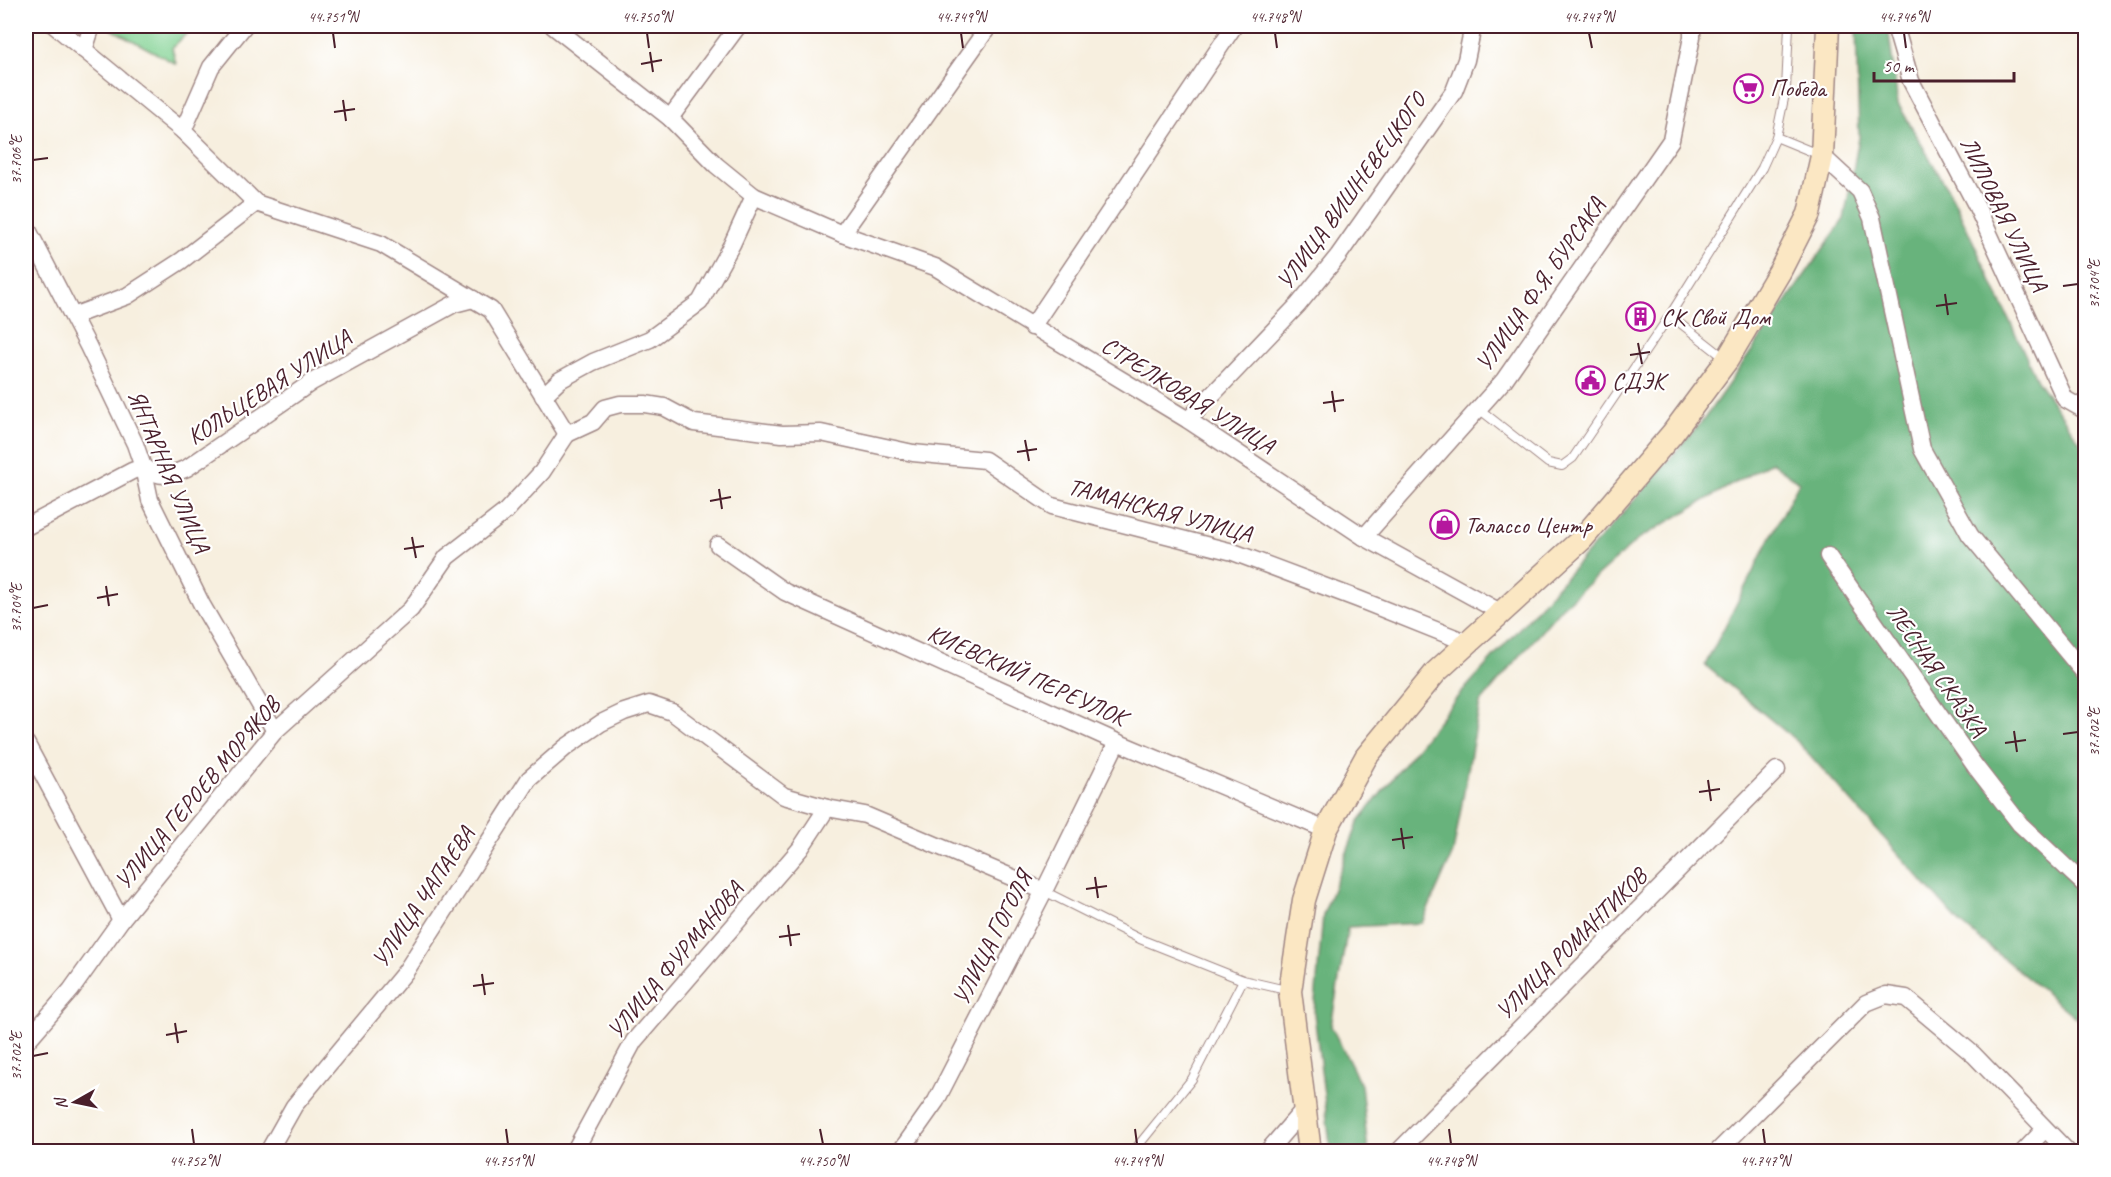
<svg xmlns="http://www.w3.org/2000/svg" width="2111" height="1177" viewBox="0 0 2111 1177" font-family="Caveat,sans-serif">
<rect width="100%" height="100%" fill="#fff"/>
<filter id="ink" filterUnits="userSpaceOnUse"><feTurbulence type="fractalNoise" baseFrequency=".0167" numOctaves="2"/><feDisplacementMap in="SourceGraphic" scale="12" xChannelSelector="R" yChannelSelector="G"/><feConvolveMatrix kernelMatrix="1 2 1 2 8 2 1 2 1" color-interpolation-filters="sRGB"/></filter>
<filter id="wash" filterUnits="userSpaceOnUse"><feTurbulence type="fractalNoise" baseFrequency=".008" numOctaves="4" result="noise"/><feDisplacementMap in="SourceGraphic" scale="24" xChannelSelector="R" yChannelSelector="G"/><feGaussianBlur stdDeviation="1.35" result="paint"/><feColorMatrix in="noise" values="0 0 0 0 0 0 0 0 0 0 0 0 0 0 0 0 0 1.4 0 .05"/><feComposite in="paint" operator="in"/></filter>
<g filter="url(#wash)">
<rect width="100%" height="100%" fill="#f7efdf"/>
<polygon fill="#80d192" stroke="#65785e" stroke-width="1.5" points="106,26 194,26 172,48 176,64"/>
<polygon fill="#68b37c" stroke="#596954" stroke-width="1.5" points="1856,26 1888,26 1898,104 1953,198 2037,380 2085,449 2085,1025 1959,922 1799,743 1705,665 1799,482 1771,462 1640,538 1561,608 1480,703 1453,853 1422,923 1348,927 1331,1026 1361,1085 1368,1151 1331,1152 1314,1013 1323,915 1359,821 1454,701 1631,504 1704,419 1844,219 1859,138"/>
</g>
<g filter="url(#ink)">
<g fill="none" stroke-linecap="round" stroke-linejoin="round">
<defs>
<g id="service">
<polyline points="1776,137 1820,155"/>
<polyline points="1670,315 1726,359"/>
<polyline points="1479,409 1548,463 1562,466 1573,458 1670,315 1762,168 1776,137 1786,89 1789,26"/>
<polyline points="1044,891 1140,939 1243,980 1290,991"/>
<polyline points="1133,1152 1192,1079 1243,980"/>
</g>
<g id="minor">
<polyline points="55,26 183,131 256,203 381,244 491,310 567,434"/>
<polyline points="553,26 670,118 716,165 754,196 842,234 935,267 1188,420 1364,537 1500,612"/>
<polyline points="1895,26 1911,81 1975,203 2065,399 2086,411"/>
<polyline points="84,50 92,26"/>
<polyline points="670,118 738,26"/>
<polyline points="183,131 211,67 244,26"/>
<polyline points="1822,156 1860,191 1872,218 1922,449 1970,535 2086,675"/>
<polyline points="26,226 88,346 135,444 143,467 150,500 202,605 275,731"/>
<polyline points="842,234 989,26"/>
<polyline points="73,316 127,296 181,261 256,203"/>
<polyline points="1032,327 1234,26"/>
<polyline points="543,396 560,380 593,362 650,339 700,302 732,244 754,196"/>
<polyline points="1188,420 1298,305 1338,256 1454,91 1466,60 1473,26"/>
<polyline points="567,434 593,422 605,408 620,404 645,404 664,407 694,423 782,434 821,433 913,453 985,460 1052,506 1233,552 1358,599 1468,643"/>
<path d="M26,527L132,471L143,467C162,479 168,476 187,468L312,382L454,304L473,299"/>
<polyline points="1364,537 1504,380 1671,140 1692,37 1692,26"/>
<polyline points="718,545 785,592 1117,742 1326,830"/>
<polyline points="1828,556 1975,766 2020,824 2086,886"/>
<polyline points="26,743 121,920"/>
<polyline points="26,1042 71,990 121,920 275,731 411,609 447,557 505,512 542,472 567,434"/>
<polyline points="268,1152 294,1106 406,971 529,779 566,747 601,723 624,712 649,704 672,712 784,796 827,808 865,815 1044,891"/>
<polyline points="574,1152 634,1041 800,849 827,808"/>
<polyline points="900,1152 936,1101 1044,891 1117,742"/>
<polyline points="1267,1152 1304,1109"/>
<polyline points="1398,1152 1777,770"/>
<polyline points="1717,1152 1866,1003 1886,995 1906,998 1974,1055 2068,1152"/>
<polyline points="2023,1152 2045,1129"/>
</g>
<polyline id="secondary" points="1310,1152 1290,991 1304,900 1326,830 1366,757 1436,672 1582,539 1672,434 1727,360 1780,271 1809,214 1822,156 1828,26"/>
</defs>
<use href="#service" stroke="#a08785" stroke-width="10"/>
<use href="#minor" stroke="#a08785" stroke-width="19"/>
<use href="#secondary" stroke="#a08785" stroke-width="25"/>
<use href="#service" stroke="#fff" stroke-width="8"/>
<use href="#minor" stroke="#fff" stroke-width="16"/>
<use href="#secondary" stroke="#fbe7c3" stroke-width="22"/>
</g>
</g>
<path fill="none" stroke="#4a1f2b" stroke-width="2" d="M333,33L335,48M647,33L649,48M961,33L963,48M1275,33L1277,48M1589,33L1592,48M1904,33L1906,48M650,52L653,72M641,64L662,60M343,100L346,121M334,112L355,109M33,160L48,158M2063,286L2078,284M1945,294L1948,315M1936,306L1957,303M1638,343L1642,364M1630,355L1650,352M1332,391L1335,412M1323,403L1344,400M1025,440L1029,461M1017,452L1037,449M719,489L722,509M710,501L731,497M412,537L416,558M404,549L424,546M106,586L109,606M97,598L118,594M33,608L48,605M2014,731L2017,752M2063,734L2078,732M2005,743L2026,740M1708,780L1711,801M1699,792L1720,789M1401,828L1404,849M1392,840L1413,837M1095,877L1098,898M1086,889L1107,886M788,925L791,946M779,937L800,934M482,974L485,995M473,986L494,983M175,1023L178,1043M166,1035L187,1031M33,1056L48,1053M192,1129L194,1144M506,1129L508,1144M820,1129L823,1144M1135,1129L1137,1144M1449,1129L1451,1144M1763,1129L1765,1144"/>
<defs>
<symbol id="supermarket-ring" viewBox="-11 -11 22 22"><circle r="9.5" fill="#fff" stroke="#b5179e" stroke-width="1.5"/><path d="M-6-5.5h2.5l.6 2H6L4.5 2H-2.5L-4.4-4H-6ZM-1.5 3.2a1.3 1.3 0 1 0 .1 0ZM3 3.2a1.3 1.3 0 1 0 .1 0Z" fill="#b5179e"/></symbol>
<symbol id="building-ring" viewBox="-11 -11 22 22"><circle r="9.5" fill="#fff" stroke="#b5179e" stroke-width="1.5"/><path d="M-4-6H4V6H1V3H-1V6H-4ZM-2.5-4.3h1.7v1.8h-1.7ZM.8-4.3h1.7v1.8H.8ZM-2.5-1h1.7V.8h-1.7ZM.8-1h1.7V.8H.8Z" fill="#b5179e"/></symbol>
<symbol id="civic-ring" viewBox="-11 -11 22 22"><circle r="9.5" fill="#fff" stroke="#b5179e" stroke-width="1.5"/><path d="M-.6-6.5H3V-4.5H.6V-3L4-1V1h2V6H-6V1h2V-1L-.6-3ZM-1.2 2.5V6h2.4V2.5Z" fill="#b5179e"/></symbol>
<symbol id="shop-ring" viewBox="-11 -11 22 22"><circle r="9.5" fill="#fff" stroke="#b5179e" stroke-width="1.5"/><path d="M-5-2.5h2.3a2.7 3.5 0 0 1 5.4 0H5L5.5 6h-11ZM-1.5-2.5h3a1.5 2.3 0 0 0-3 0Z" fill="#b5179e"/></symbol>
</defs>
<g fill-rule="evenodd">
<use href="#supermarket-ring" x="1732" y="72" width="33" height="33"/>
<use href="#building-ring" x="1624" y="300" width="33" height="33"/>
<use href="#civic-ring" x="1574" y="364" width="33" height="33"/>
<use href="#shop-ring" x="1428" y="508" width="33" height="33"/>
</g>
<g text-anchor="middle" stroke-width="4.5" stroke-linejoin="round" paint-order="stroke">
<g font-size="24" fill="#4a1f2b" stroke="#fff" text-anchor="start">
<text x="1770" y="96">Победа</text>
<text x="1661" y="325">СК Свой Дом</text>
<text x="1612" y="389">СДЭК</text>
<text x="1465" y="533">Талассо Центр</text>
</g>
<g font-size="24" fill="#4a1f2b" stroke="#fff">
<text transform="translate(1351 191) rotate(-54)" y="8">УЛИЦА ВИШНЕВЕЦКОГО</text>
<text transform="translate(2004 214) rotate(64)" y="8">ЛИЛОВАЯ УЛИЦА</text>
<text transform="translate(1540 284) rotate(-55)" y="8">УЛИЦА Ф.Я. БУРСАКА</text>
<text transform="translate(269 387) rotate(-33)" y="8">КОЛЬЦЕВАЯ УЛИЦА</text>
<text transform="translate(1188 395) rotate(32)" y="8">СТРЕЛКОВАЯ УЛИЦА</text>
<text transform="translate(169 471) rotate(67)" y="8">ЯНТАРНАЯ УЛИЦА</text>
<text transform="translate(1160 510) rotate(15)" y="8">ТАМАНСКАЯ УЛИЦА</text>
<text transform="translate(1937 670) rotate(55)" y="8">ЛЕСНАЯ СКАЗКА</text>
<text transform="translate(1027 675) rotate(24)" y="8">КИЕВСКИЙ ПЕРЕУЛОК</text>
<text transform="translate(197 793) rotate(-50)" y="8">УЛИЦА ГЕРОЕВ МОРЯКОВ</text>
<text transform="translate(423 897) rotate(-56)" y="8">УЛИЦА ЧАПАЕВА</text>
<text transform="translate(992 938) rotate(-63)" y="8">УЛИЦА ГОГОЛЯ</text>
<text transform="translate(1571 944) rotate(-45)" y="8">УЛИЦА РОМАНТИКОВ</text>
<text transform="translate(675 960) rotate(-50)" y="8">УЛИЦА ФУРМАНОВА</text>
</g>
</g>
<rect width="2111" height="1177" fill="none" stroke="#fff" stroke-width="66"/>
<g transform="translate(75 1102) rotate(261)" stroke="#ffffff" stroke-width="4.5" paint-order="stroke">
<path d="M0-4.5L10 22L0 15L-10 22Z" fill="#4a1f2b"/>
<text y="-9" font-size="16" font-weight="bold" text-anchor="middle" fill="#4a1f2b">N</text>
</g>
<path d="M1874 72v9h140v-9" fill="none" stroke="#4a1f2b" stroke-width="3"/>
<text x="1883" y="72" font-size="18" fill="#4a1f2b" stroke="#ffffff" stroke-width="4.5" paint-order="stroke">50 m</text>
<rect x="33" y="33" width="2045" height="1111" fill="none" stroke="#4a1f2b" stroke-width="2"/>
<g font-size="15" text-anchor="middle" fill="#4a1f2b">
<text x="333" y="22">44.751°N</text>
<text x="647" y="22">44.750°N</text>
<text x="961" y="22">44.749°N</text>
<text x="1275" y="22">44.748°N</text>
<text x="1589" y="22">44.747°N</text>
<text x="1904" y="22">44.746°N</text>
<text transform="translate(16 160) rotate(-90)" y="5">37.706°E</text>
<text transform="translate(2094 284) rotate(-90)" y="5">37.704°E</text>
<text transform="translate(16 608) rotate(-90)" y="5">37.704°E</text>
<text transform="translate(2094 732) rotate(-90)" y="5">37.702°E</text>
<text transform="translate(16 1056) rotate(-90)" y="5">37.702°E</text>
<text x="194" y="1166">44.752°N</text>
<text x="508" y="1166">44.751°N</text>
<text x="823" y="1166">44.750°N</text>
<text x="1137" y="1166">44.749°N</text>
<text x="1451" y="1166">44.748°N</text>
<text x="1765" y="1166">44.747°N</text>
</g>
</svg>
